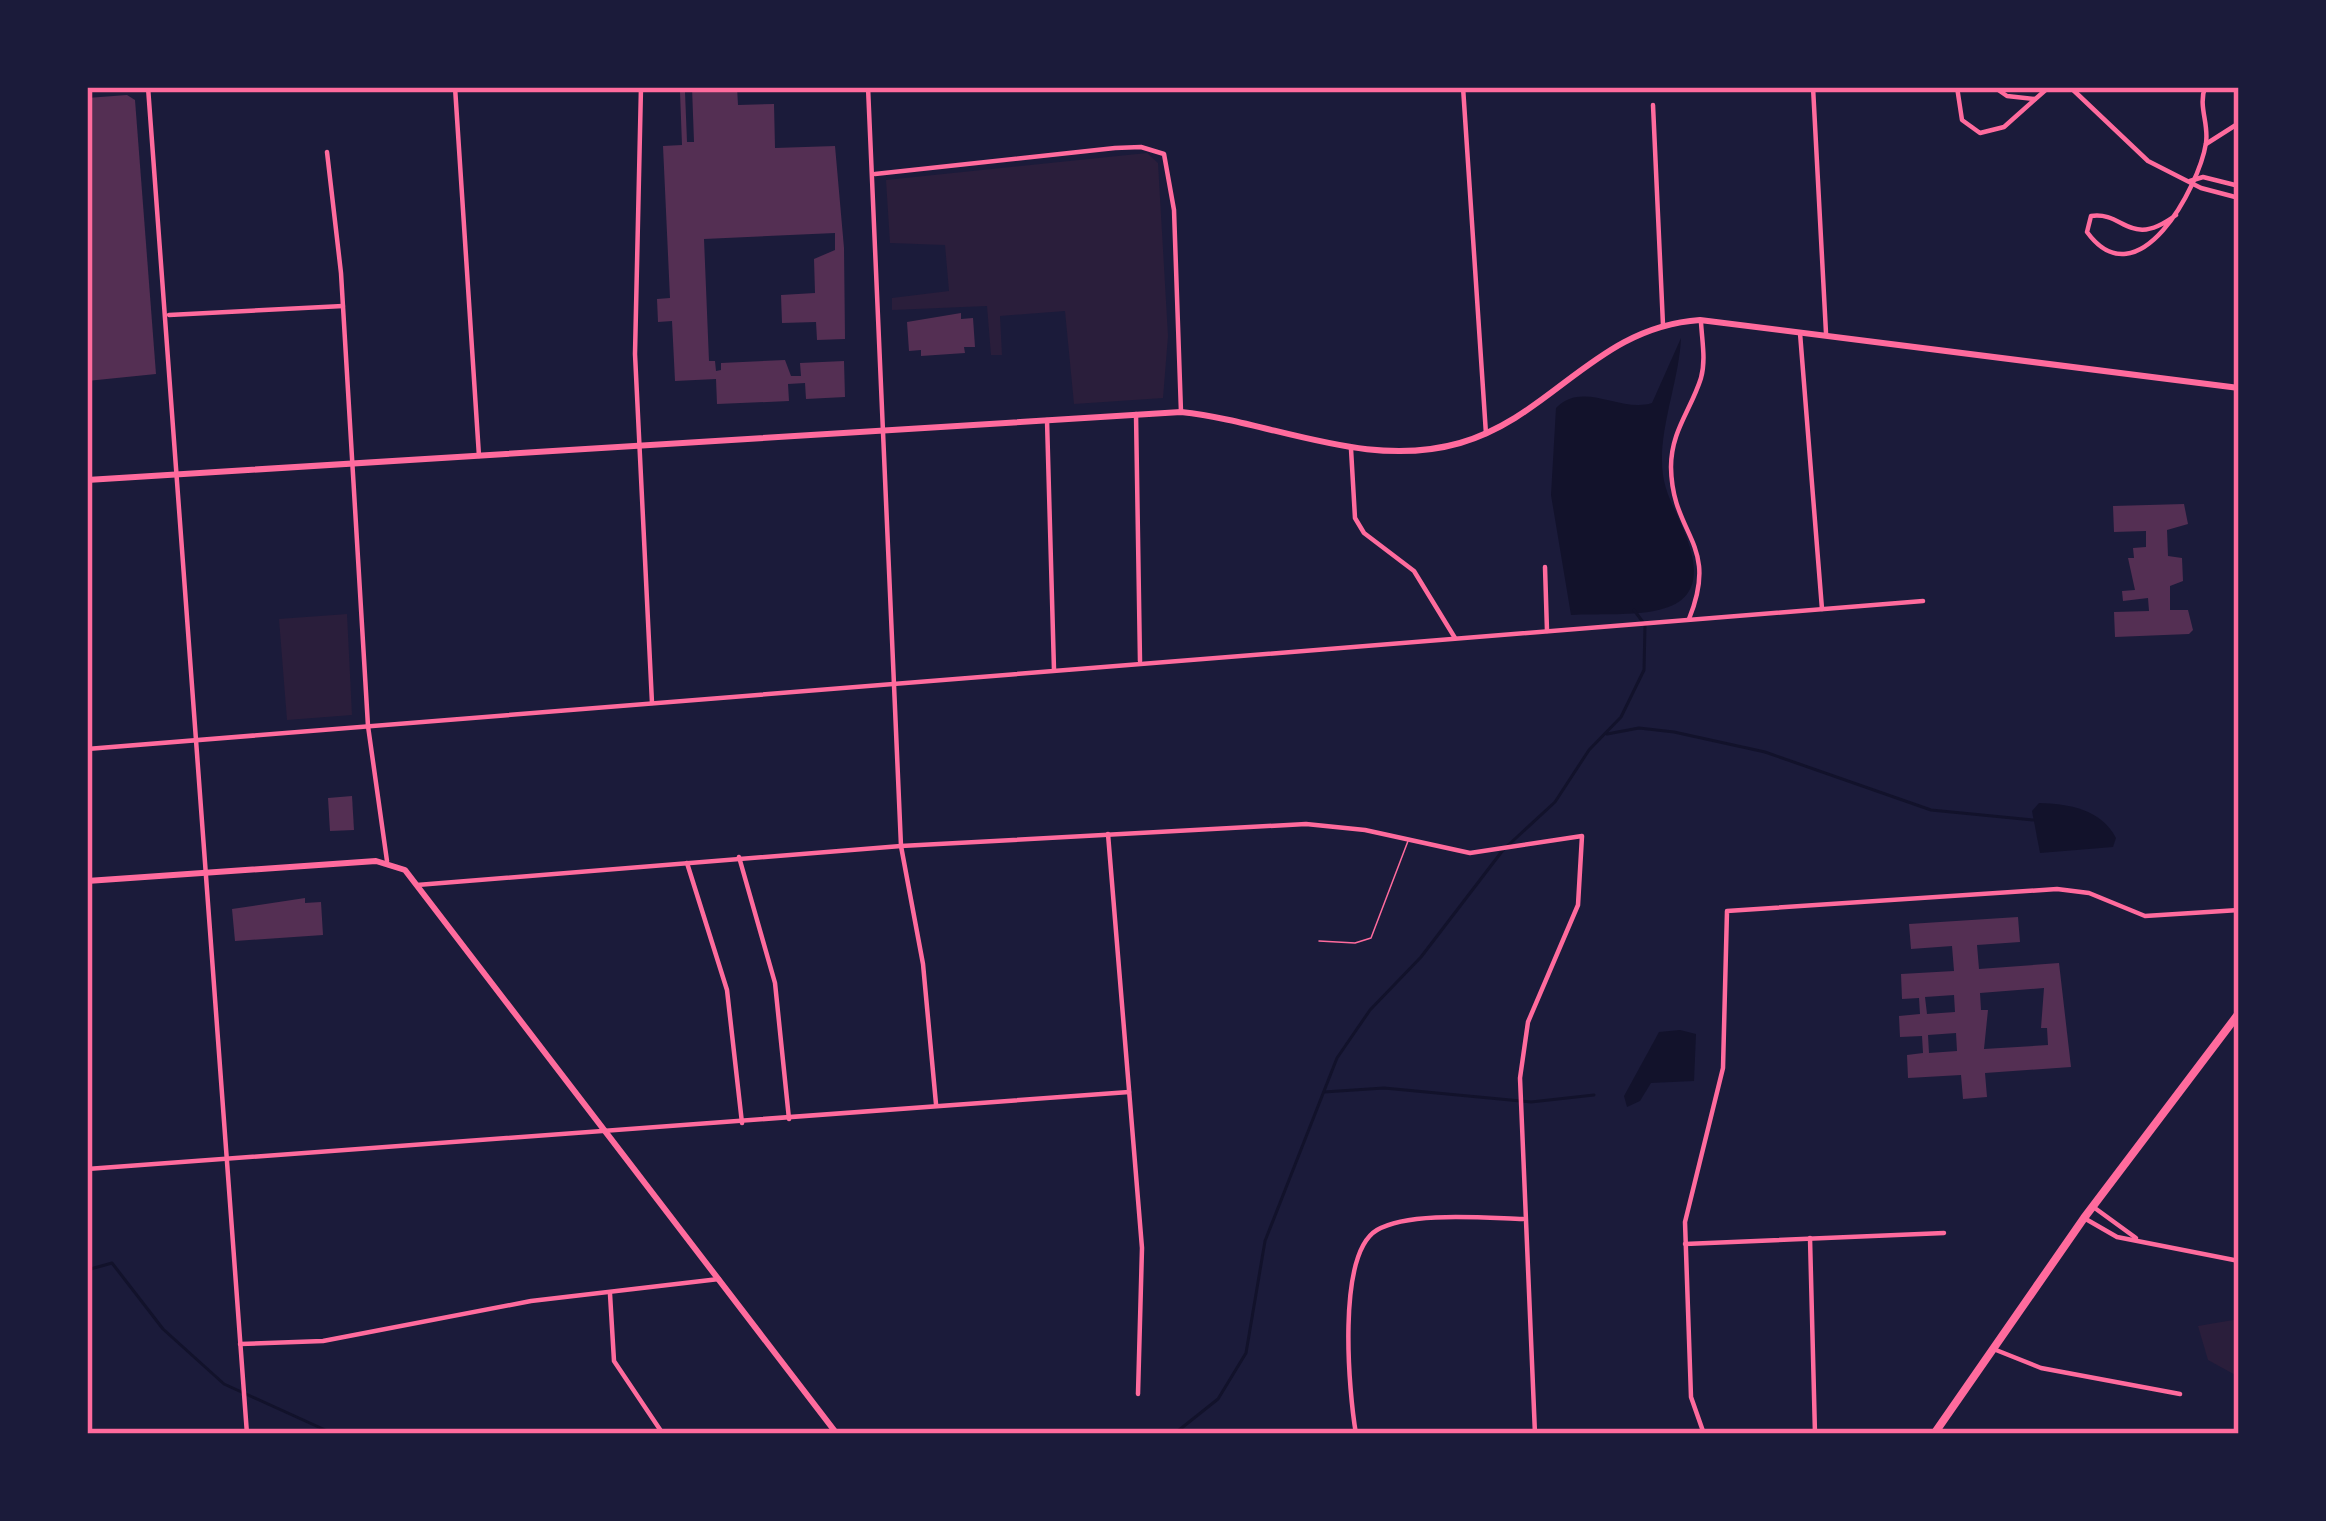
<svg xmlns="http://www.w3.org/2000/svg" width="2326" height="1521" viewBox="0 0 2326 1521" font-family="'Source Sans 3',sans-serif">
<rect width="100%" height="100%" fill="#1b1b3a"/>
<g fill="#2a1e3b">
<polygon points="1147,153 1158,163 1168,336 1163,398 1074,404 1065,311 1000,316 1002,355 991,355 987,306 892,310 892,298 949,291 945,245 890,243 886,180"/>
<polygon points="347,614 352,715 287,720 279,619"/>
<polygon points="2239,1319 2239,1377 2208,1360 2198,1326"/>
</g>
<g fill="#12122b">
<path d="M1681,338C1679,383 1657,432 1663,475C1666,497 1679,516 1686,536C1721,627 1632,612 1571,615L1551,495L1556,408C1583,380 1620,413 1652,403Z"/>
<path d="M2039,803C2069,804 2101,809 2116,838L2113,847L2040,853L2032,811Z"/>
<polygon points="1680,1030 1696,1034 1694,1081 1651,1083 1640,1101 1627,1107 1624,1096 1659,1032"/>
</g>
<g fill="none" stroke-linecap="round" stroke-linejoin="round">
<g stroke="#12122b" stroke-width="3">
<polyline points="1607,734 1639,728 1674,732 1765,752 1931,810 2033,820"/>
<polyline points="1324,1092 1384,1088 1531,1102 1594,1095"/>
<polyline points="87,1270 112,1263 163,1329 224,1384 334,1434"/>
<polyline points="1174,1434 1218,1399 1246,1353 1265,1241 1337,1058 1370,1010 1421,957 1503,850 1555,802 1589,750 1621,717 1644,670 1645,625 1634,610"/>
</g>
</g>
<g fill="#542f53" fill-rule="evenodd">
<polygon points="692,87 737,87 738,105 774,104 775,148 835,146 844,248 845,339 817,340 816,322 782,323 781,295 815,293 814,259 835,250 835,233 704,239 709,361 715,361 716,371 721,370 721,363 785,360 791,376 801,376 800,363 844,361 845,397 806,399 805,383 788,384 789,401 717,404 716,379 675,381 672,321 658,322 657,299 670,298 663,146 682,145 680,92 685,92 687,142 694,142"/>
<polygon points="127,95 135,100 156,374 87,381 87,98"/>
<polygon points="961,313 961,319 973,318 975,347 964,347 965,353 921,356 921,350 909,351 907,322"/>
<polygon points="2184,504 2188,524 2167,530 2168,556 2182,558 2183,581 2170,586 2170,610 2188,610 2193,630 2189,634 2115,637 2114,612 2149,611 2148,598 2123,601 2122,591 2135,590 2128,558 2134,558 2133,548 2146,547 2146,531 2114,532 2113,506"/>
<polygon points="352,796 354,830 330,831 328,798"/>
<polygon points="305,898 305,903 321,902 323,935 235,941 232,909"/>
<path d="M2018,917L2020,942L1977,945L1979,969L2059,963L2071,1067L1985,1073L1987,1097L1963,1099L1961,1075L1908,1078L1907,1055L1923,1053L1922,1036L1900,1037L1899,1016L1920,1014L1919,998L1902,999L1901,974L1954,971L1952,946L1911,949L1909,924ZM2044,988L2041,1028H2047L2048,1045L1984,1049L1988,1010H1981L1980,993ZM1954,995L1955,1012L1927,1014L1925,997ZM1956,1033L1957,1051L1929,1053L1928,1035Z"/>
</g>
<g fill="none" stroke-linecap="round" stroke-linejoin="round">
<polyline stroke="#ff6b9d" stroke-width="1.5" points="1319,941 1355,943 1371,938 1408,841"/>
<g stroke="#ff6b9d" stroke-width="4.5">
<polyline points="148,87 247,1434"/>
<polyline points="455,87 479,456"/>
<polyline points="641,87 635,354 652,703"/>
<polyline points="868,87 901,846 923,964 936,1104"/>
<polyline points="1463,87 1486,434"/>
<polyline points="1813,87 1826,333"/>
<polyline points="1957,87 1962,120 1980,133 2004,127 2049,87"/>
<polyline points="1994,87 2007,96 2035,99"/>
<polyline points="2070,87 2148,161 2201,188 2239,198"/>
<polyline points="1653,105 1663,325"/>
<polyline points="2206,144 2239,123"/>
<polyline points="327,152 341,273 368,726 387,861"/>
<polyline points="875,174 1115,148 1141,147 1164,154 1174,210 1181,412"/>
<polyline points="2190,181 2203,177 2239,186"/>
<path d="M2176,215C2129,250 2125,211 2091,216L2087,232C2138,302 2199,187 2206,143C2209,123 2198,107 2205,87"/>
<polyline points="169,315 343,306"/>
<polyline points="1800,333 1822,609"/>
<polyline points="1136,414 1140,661"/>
<polyline points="1047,420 1054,670"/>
<polyline points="1351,449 1355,518 1364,533 1414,571 1455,638"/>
<polyline points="1545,567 1547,631"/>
<path d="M1689,619C1720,542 1672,537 1671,467C1671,431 1691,410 1701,378C1706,360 1702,341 1701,322"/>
<polyline points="87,749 1923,601"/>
<polyline points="1108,834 1142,1248 1138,1394"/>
<polyline points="739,857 775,983 789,1119"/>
<polyline points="687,863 727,990 742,1123"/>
<polyline points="417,885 901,846 1306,824 1365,830 1470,853 1582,836 1578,905 1528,1022 1520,1078 1535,1434"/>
<polyline points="87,1169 1129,1092"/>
<polyline points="2092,1206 2136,1238"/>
<polyline points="2084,1218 2117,1237 2239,1261"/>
<polyline points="1810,1238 1815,1434"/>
<polyline points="1685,1244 1944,1233"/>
<polyline points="610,1294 614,1361 663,1434"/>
<polyline points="240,1344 323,1341 531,1301 719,1279"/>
<polyline points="1996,1350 2041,1368 2180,1394"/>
<path d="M1356,1434C1349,1393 1336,1254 1377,1230C1409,1211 1486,1218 1523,1219"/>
<polyline points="1704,1434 1691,1397 1685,1222 1723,1068 1727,911 2057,889 2089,893 2145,916 2239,910"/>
</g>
<g stroke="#ff6b9d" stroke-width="6">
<path d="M87,480L1181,412C1274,422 1366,470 1460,443C1553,416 1596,327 1700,320L2239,388"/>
<polyline points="87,881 376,861 405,870 837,1434"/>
</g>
<polyline stroke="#ff6b9d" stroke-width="8" points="1934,1434 2084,1218 2239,1013"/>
</g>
<rect width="2326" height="1521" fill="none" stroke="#1b1b3a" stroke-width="180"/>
<rect x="90" y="90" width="2146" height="1341" fill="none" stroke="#ff6b9d" stroke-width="4.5"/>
</svg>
